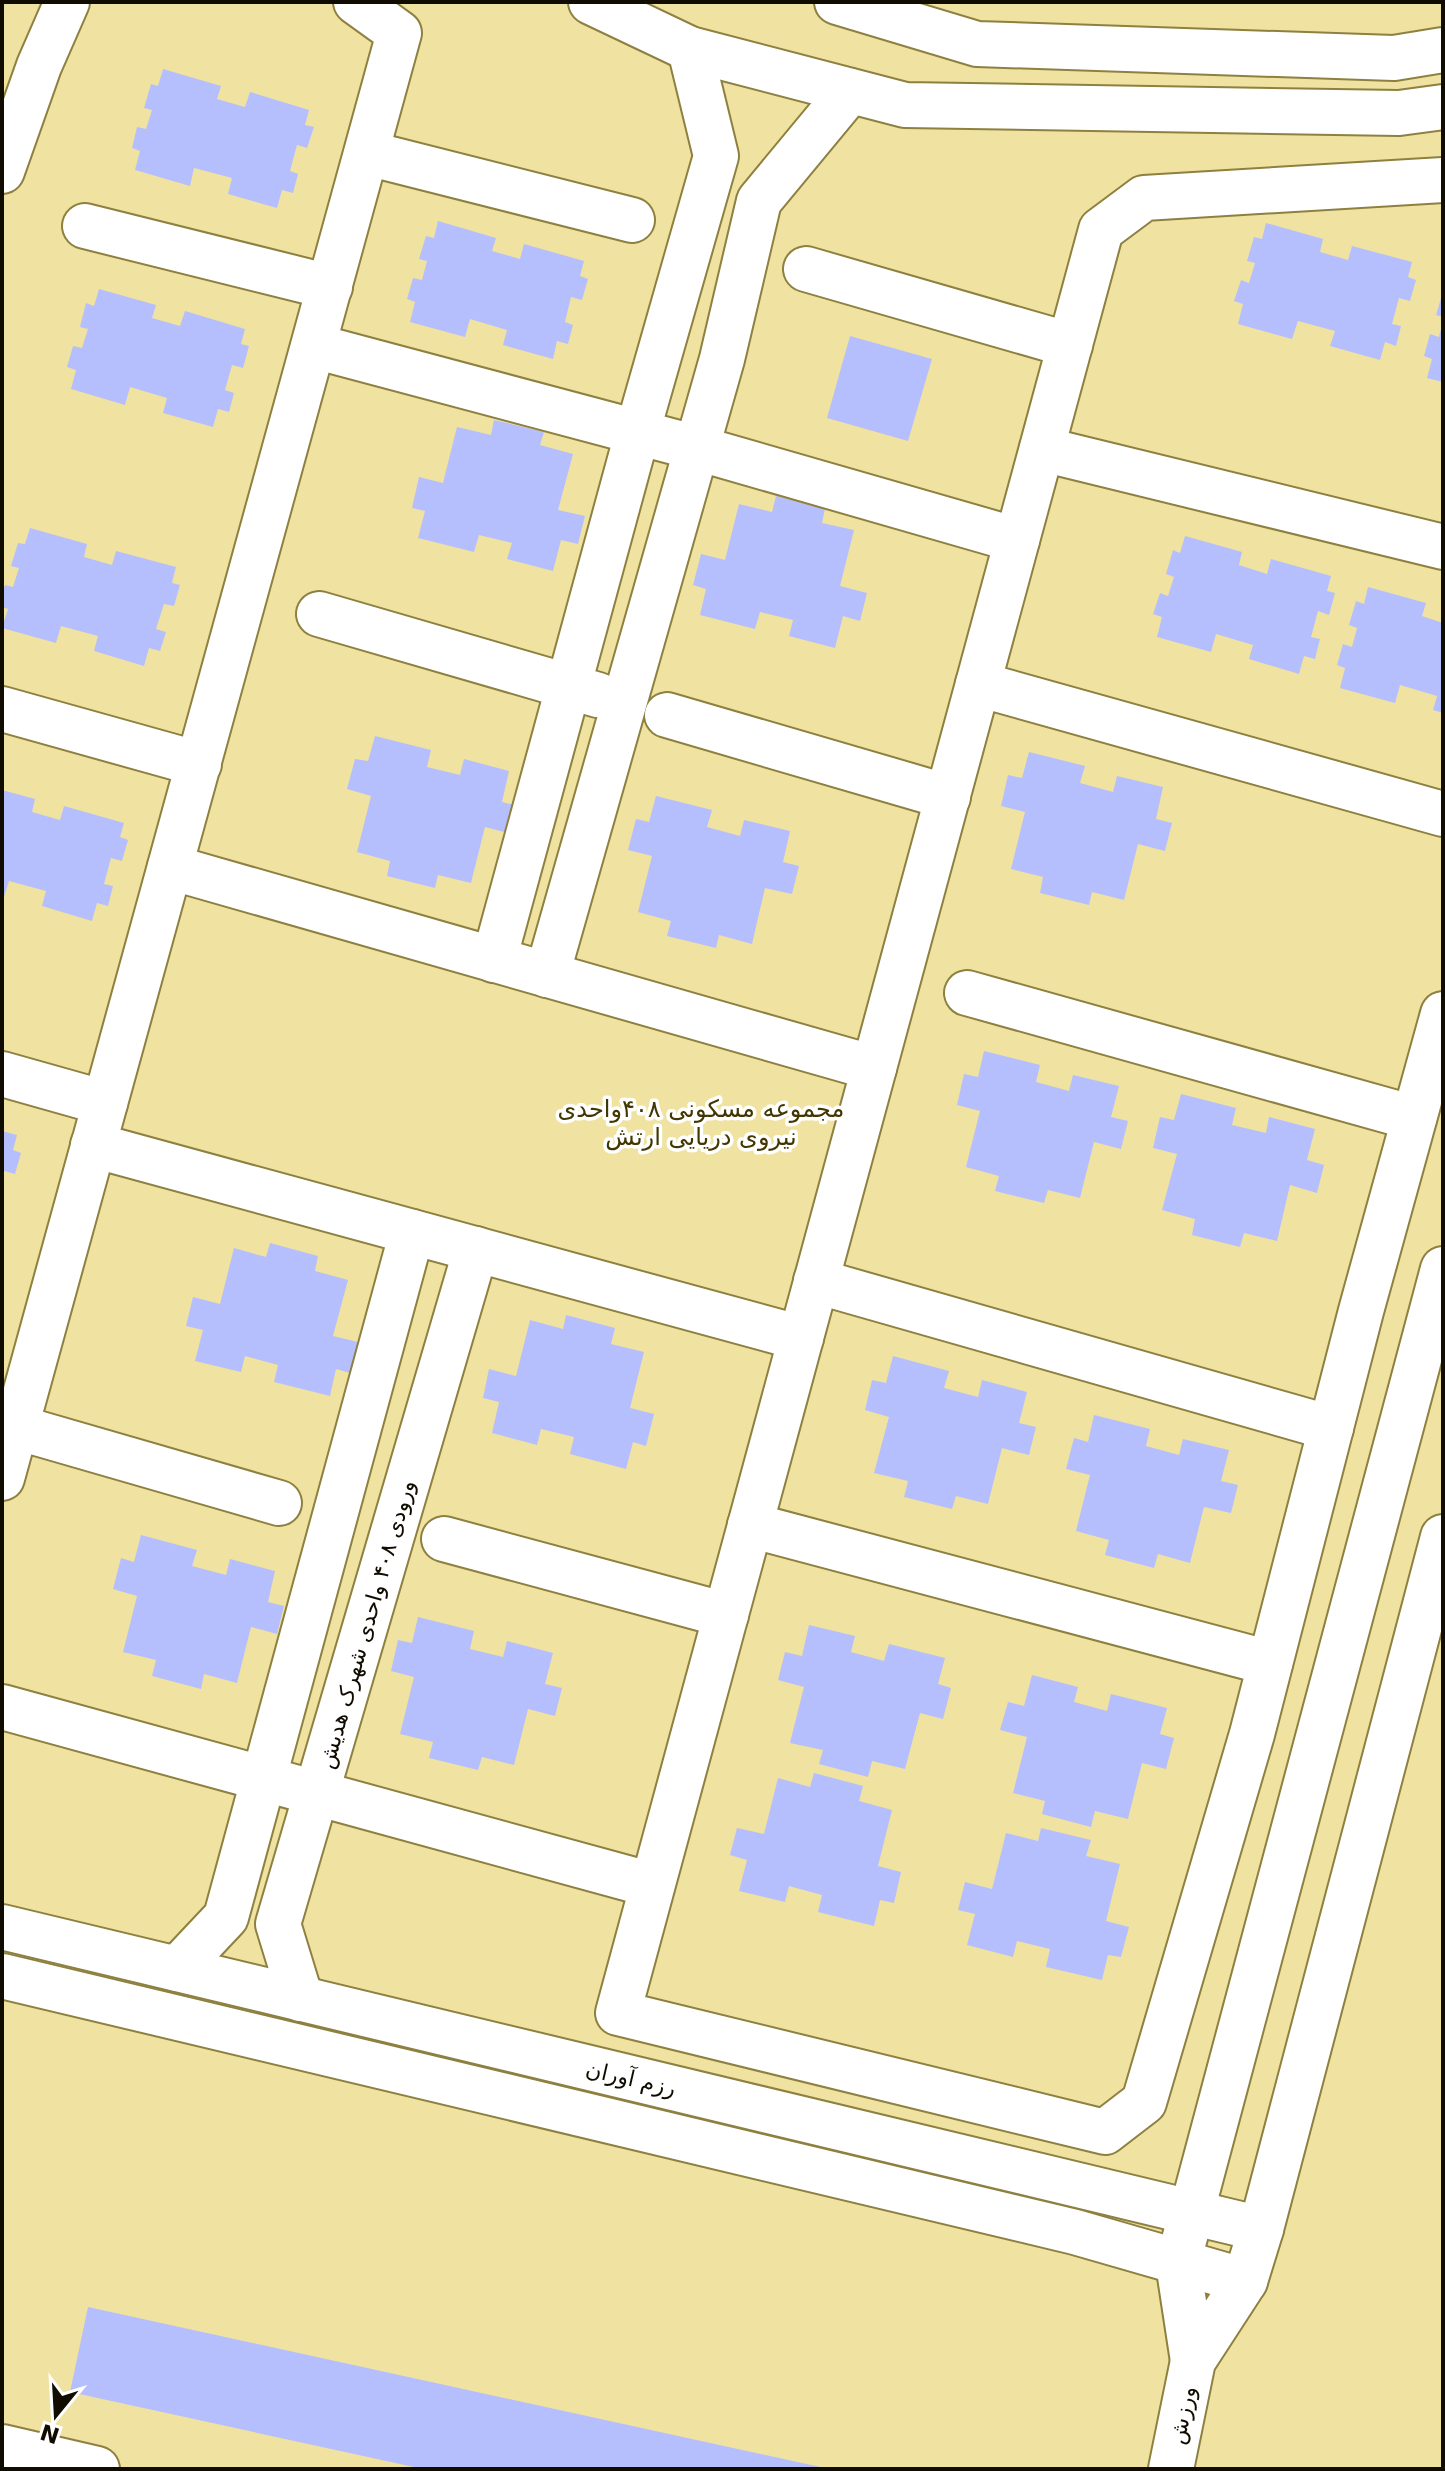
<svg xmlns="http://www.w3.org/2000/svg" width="1445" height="2471" viewBox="0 0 1445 2471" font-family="'DejaVu Sans','Noto Naskh Arabic',sans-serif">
<rect width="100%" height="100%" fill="#f0e2a0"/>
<g fill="#b6bffd">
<polygon points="163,69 221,86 217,99 245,107 250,92 309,110 305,125 314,127 307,148 297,145 290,171 298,174 293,193 282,190 277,208 228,194 232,178 194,168 190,186 135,170 140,151 132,148 137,127 146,129 152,110 144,108 151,84 158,86"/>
<polygon points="438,221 496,238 492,251 520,259 524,244 584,261 580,276 588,279 582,300 571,297 565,322 573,325 568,344 557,341 553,359 503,345 507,330 470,319 465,337 410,322 415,302 407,299 413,278 422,280 427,261 419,259 426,236 434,238"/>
<polygon points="1266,223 1323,239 1320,252 1348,260 1352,246 1412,262 1408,277 1416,280 1410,301 1399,298 1392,324 1401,326 1396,346 1385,342 1380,360 1330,346 1335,331 1298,321 1292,339 1238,324 1243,304 1234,301 1241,280 1249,283 1255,263 1247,261 1254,237 1262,239"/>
<polygon points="99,289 156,305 152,318 180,326 185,311 245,329 241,344 249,346 243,368 232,365 225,390 234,393 229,412 218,409 213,427 163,413 167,398 130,387 125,405 71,389 76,370 67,367 73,346 82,348 88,329 80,327 86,303 94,306"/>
<polygon points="1442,295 1443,295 1443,317 1436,315"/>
<polygon points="1442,325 1443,325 1443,382 1427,378 1432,359 1424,356 1430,334 1439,337"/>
<polygon points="850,336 932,359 908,441 827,418"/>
<polygon points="494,420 544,432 540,445 573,454 558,510 585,516 578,544 561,540 553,571 507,559 512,543 479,535 474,552 418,538 425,511 412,508 419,477 443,483 457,427 491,435"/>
<polygon points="776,496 825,509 822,523 854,530 840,586 867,593 860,621 843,616 835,648 789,636 793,620 760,612 755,629 700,615 706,589 693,585 701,554 725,560 739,504 772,512"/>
<polygon points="30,528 87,544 84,557 112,565 116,551 176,567 172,583 180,585 174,606 164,604 156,629 166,632 160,651 149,648 144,666 94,651 98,636 61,626 56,643 2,628 8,609 2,607 2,594 5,585 13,587 19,568 11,566 18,543 25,544"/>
<polygon points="1185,536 1242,552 1239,565 1267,574 1271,559 1331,576 1327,591 1335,593 1329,615 1318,611 1311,637 1320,639 1315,659 1304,656 1299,674 1249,659 1253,645 1216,634 1211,652 1157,637 1162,617 1153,614 1160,593 1168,596 1174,577 1166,574 1173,550 1180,553"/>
<polygon points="1368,587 1426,603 1422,616 1443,623 1443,713 1433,710 1437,696 1400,685 1395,703 1340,688 1345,668 1337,665 1343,644 1352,647 1357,628 1349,625 1356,601 1364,604"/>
<polygon points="375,736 431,750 427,767 460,775 464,759 509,771 502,802 519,806 512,834 485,827 471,883 438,875 435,888 387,876 390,861 357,852 371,796 347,789 355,759 368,761"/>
<polygon points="1029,752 1085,766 1080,783 1113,792 1117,776 1163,787 1156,819 1172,823 1165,851 1138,844 1124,900 1092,892 1089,905 1040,893 1043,877 1011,869 1025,812 1001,806 1008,775 1022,778"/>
<polygon points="2,790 35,799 32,812 60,820 64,806 124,823 120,837 128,840 122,861 111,858 104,884 113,886 108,906 97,903 92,921 42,906 46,891 9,881 2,903"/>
<polygon points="656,796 712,810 707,827 740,836 744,820 790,831 783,862 799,866 792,894 765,888 752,944 719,935 716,948 667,936 671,921 638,912 652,856 628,850 636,819 649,822"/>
<polygon points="984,1051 1040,1065 1036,1082 1069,1091 1073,1075 1119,1086 1111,1117 1128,1121 1121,1149 1094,1142 1080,1198 1048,1190 1044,1203 995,1191 999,1176 966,1167 980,1111 957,1105 964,1074 978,1077"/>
<polygon points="1181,1094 1236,1108 1232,1125 1266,1133 1269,1117 1315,1129 1307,1160 1324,1165 1317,1193 1290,1185 1277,1241 1244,1233 1240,1247 1192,1235 1195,1219 1162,1210 1177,1154 1153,1148 1160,1117 1174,1120"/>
<polygon points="2,1131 17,1135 13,1150 21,1153 15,1174 4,1171 3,1177"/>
<polygon points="270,1243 318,1256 315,1271 348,1280 333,1336 358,1342 350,1373 336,1369 330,1396 274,1382 278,1365 245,1356 241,1372 195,1361 203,1330 186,1326 193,1297 220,1304 234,1248 266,1257"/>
<polygon points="566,1315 615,1328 611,1344 644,1352 630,1408 654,1414 646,1446 633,1442 626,1469 570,1454 574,1437 541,1429 537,1445 492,1433 499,1402 483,1398 489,1369 516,1376 530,1320 563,1329"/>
<polygon points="893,1356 949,1371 944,1388 978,1397 982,1380 1027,1392 1019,1423 1036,1427 1029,1455 1002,1448 988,1504 956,1496 952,1509 904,1497 908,1481 874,1473 889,1417 865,1410 872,1380 886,1383"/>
<polygon points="1094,1415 1150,1429 1146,1446 1179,1455 1183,1439 1229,1450 1221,1481 1238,1485 1231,1513 1204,1507 1190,1563 1158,1554 1154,1568 1105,1555 1109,1540 1076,1531 1090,1475 1066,1469 1074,1438 1088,1442"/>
<polygon points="141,1535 197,1550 192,1566 226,1575 230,1559 275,1571 268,1602 284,1606 277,1634 251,1627 237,1683 204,1674 201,1689 152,1676 156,1660 123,1652 137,1596 113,1589 121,1558 134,1562"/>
<polygon points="418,1617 474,1631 470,1649 503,1657 507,1641 553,1653 545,1684 562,1688 555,1716 528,1709 514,1765 482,1757 478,1770 429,1758 433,1742 400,1734 414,1677 391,1671 398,1640 412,1643"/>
<polygon points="809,1625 855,1636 851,1652 884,1661 889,1644 945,1658 938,1684 951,1688 943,1719 920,1713 905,1769 872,1761 868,1777 819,1764 823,1750 790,1743 804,1687 778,1680 785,1652 802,1656"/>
<polygon points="1032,1675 1078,1687 1074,1702 1107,1711 1111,1694 1167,1708 1160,1734 1174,1738 1166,1769 1142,1763 1128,1819 1095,1811 1091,1827 1042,1814 1045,1801 1013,1793 1027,1737 1000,1730 1008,1702 1024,1706"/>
<polygon points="814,1773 863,1786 859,1801 892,1810 878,1866 901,1872 894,1903 880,1900 874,1926 818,1912 822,1895 789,1886 785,1902 739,1891 747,1860 730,1855 737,1828 764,1834 778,1778 810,1787"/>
<polygon points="1041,1828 1091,1840 1086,1856 1120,1864 1106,1921 1129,1927 1121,1957 1108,1955 1102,1980 1046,1967 1050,1949 1017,1941 1013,1957 967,1945 975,1914 958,1910 965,1882 992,1889 1006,1833 1038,1841"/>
<polygon points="88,2307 825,2468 824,2469 423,2469 70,2392"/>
</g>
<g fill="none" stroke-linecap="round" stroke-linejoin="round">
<defs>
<g id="minor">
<polyline points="367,153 632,220"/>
<polyline points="2,171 39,66 67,2"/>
<polyline points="1443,180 1144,198 1101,230 618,2013 1105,2132 1144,2102 1252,1734 1361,1311 1443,1014"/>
<polyline points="85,226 330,287"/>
<polyline points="806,269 1070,345"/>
<polyline points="314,346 697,448 1017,540"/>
<polyline points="1042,449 1443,547"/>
<polyline points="319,614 598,695"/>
<polyline points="978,684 1443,814"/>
<polyline points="2,709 199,764"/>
<polyline points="667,715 948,797"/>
<polyline points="170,867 874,1068"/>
<polyline points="494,960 643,412 716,156 690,49"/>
<polyline points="547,975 722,359 759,201 850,91"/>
<polyline points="967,993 1414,1118"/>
<polyline points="2,1074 105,1103"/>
<polyline points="93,1145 801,1338"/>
<polyline points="816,1281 1331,1428"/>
<polyline points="16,1427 279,1503"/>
<polyline points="2,1478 399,33 356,2"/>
<polyline points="750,1525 1270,1663"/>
<polyline points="444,1539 726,1615"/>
<polyline points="2,1707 652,1885"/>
<polyline points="177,1969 226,1917 412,1232"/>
<polyline points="301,1999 278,1924 476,1249"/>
<polyline points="2,2447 97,2469"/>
</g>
<g id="tertiary">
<polyline points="591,2 690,49 905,105 1399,113 1443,107"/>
<polyline points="837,2 977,44 1394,58 1443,50"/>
<polyline points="2,1927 1261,2229"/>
<polyline points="2,1976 1075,2232 1245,2281"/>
<polyline points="1193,2361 1178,2263 1443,1269"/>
<polyline points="1171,2469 1193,2361 1245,2281 1261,2229 1443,1537"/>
</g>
</defs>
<use href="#minor" stroke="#8d8040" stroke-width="48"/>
<use href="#tertiary" stroke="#8d8040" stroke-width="48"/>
<use href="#minor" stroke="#fff" stroke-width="44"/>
<use href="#tertiary" stroke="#fff" stroke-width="44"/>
</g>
<g text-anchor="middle" stroke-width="7" stroke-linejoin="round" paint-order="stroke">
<g font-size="22" fill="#110c00" stroke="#fff">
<text transform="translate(366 1624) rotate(-74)" y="8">ورودی ۴۰۸ واحدی شهرک هدیش</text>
<text transform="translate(631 2078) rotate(13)" y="8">رزم آوران</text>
<text transform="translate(1182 2415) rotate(-78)" y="8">ورزش</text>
</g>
<g font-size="24" fill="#413702" stroke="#fff">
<text x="701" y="1117">مجموعه مسکونی ۴۰۸واحدی<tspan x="701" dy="28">نیروی دریایی ارتش</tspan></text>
</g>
</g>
<rect width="1445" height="2471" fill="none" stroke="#110c00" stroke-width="8"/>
<g transform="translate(56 2415) rotate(198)" stroke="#ffffff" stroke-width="6" paint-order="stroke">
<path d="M0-6L14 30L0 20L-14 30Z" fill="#110c00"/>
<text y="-12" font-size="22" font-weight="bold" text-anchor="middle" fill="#110c00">N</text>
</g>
</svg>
